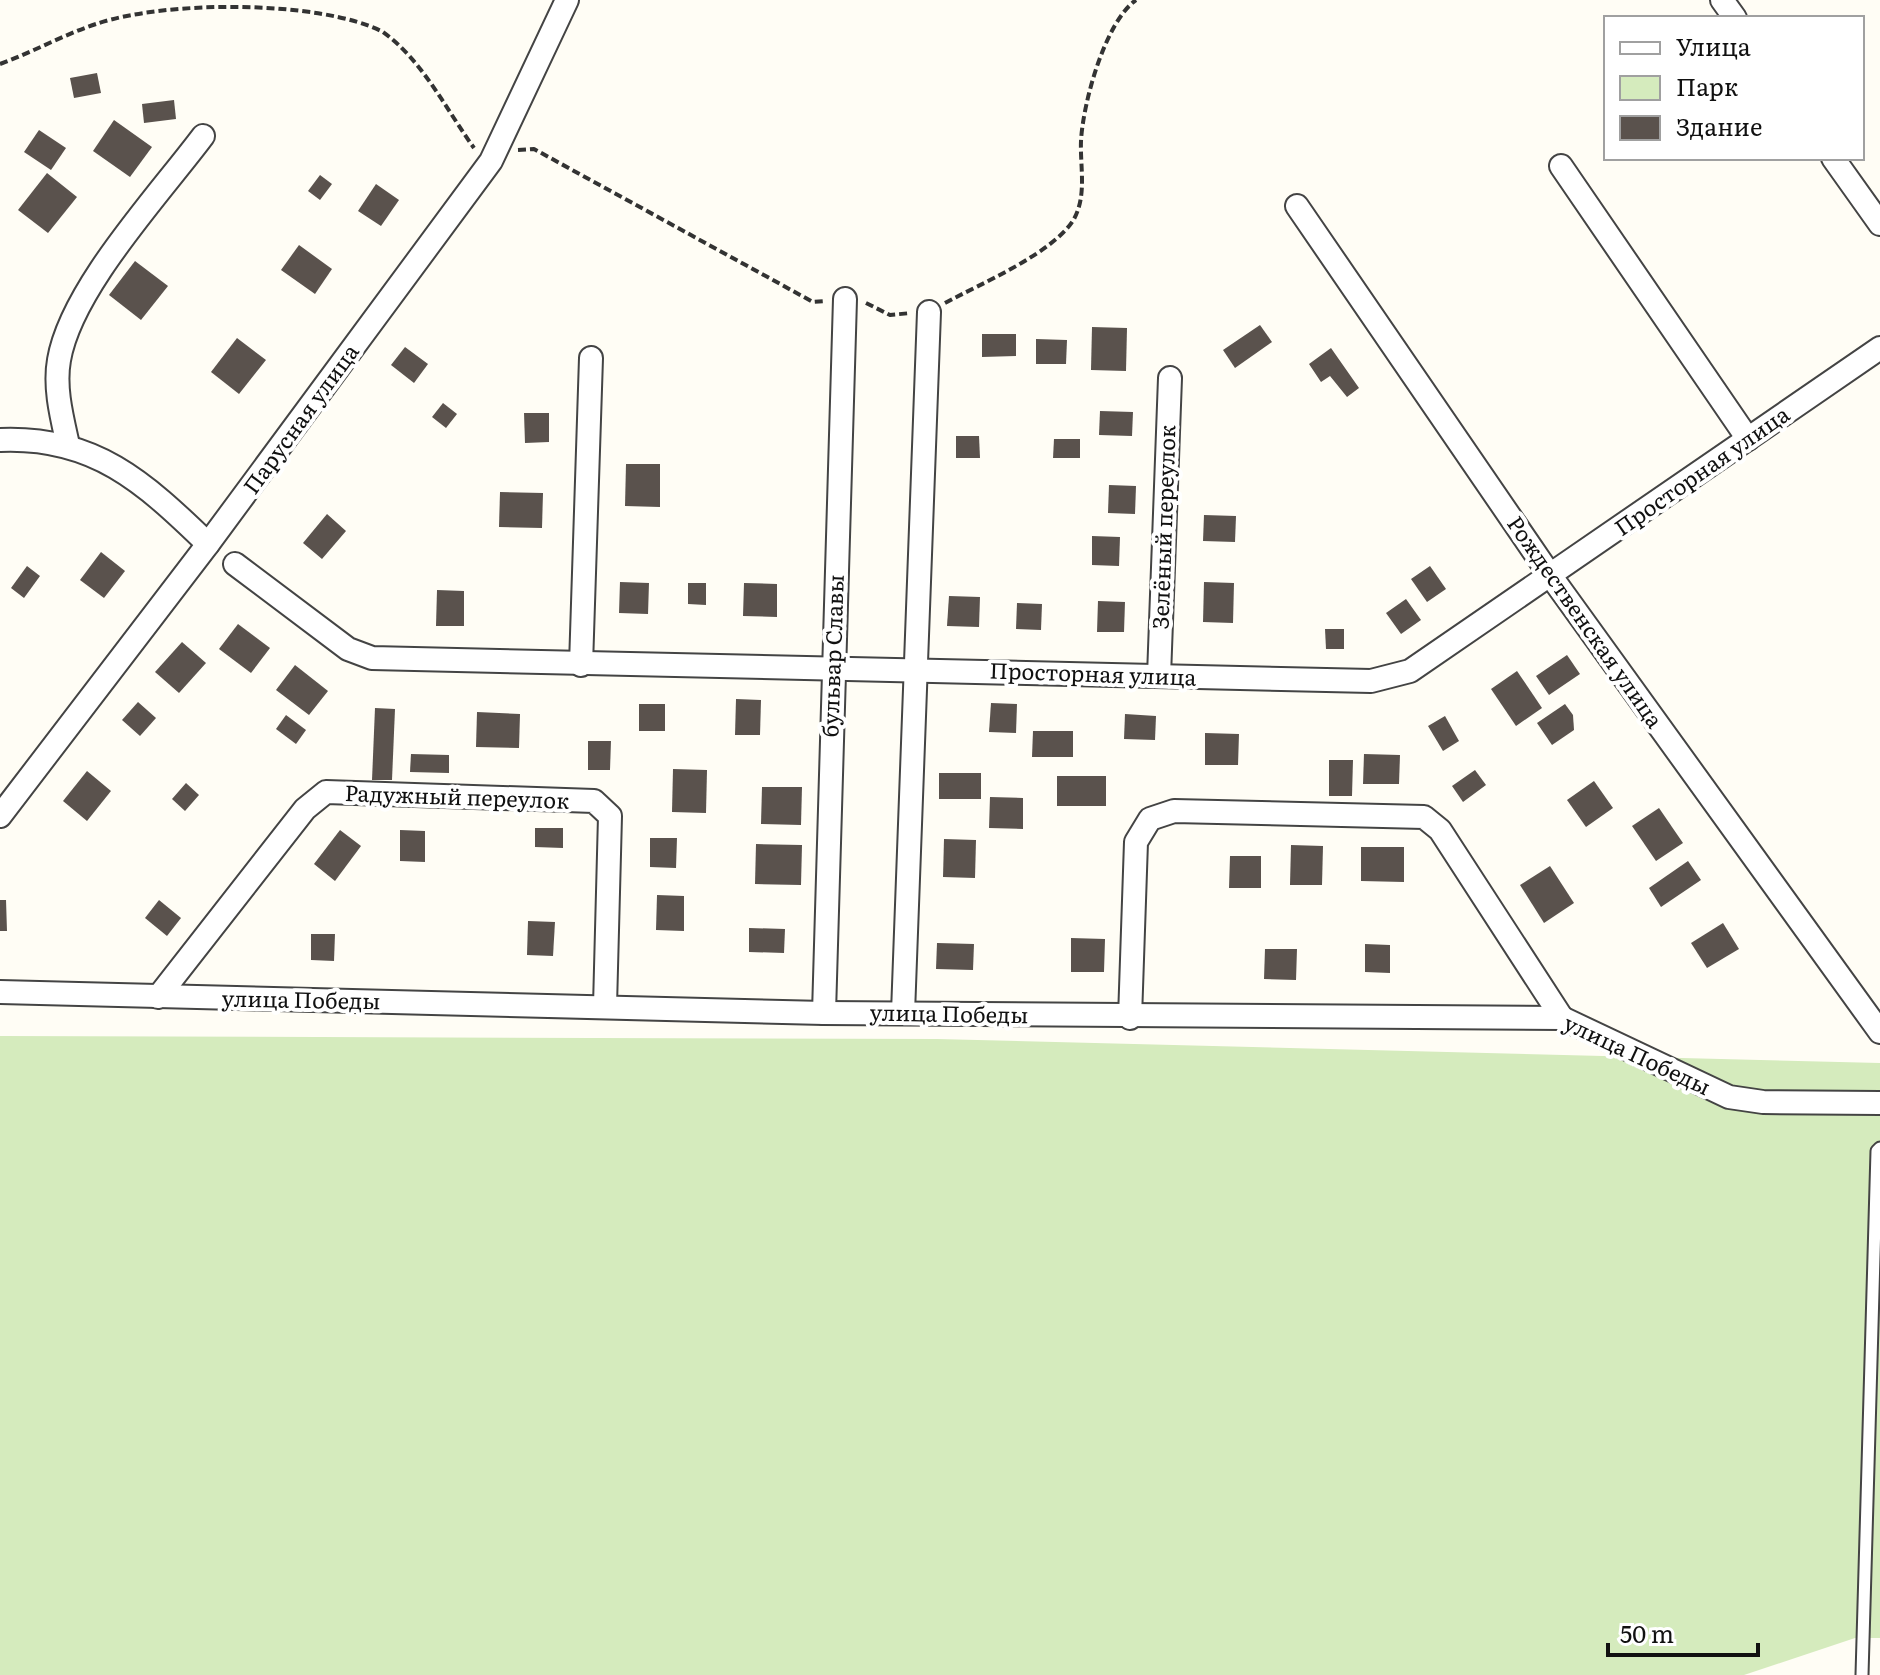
<svg xmlns="http://www.w3.org/2000/svg" width="1880" height="1675" viewBox="0 0 1880 1675" font-family="Literata,serif">
<rect width="100%" height="100%" fill="#fffdf5"/>
<polygon fill="#d5ebbd" points="0,1036 937,1039 1880,1063 1880,1638 1855,1638 1744,1675 0,1675"/>
<g fill="#5a524d">
<polygon points="97,73 101,93 74,98 70,78"/>
<polygon points="174,100 176,119 144,123 142,104"/>
<polygon points="114,120 152,147 130,177 93,151"/>
<polygon points="39,130 66,148 51,170 24,152"/>
<polygon points="47,173 77,197 48,233 18,210"/>
<polygon points="320,175 332,184 320,200 308,191"/>
<polygon points="376,184 399,200 381,226 358,211"/>
<polygon points="299,245 332,269 315,294 281,270"/>
<polygon points="135,261 168,286 141,320 109,295"/>
<polygon points="1260,325 1272,342 1235,368 1223,350"/>
<polygon points="1092,327 1127,328 1126,371 1091,370"/>
<polygon points="982,334 1016,334 1016,356 982,357"/>
<polygon points="237,338 266,360 239,394 211,372"/>
<polygon points="1036,339 1067,340 1066,364 1036,364"/>
<polygon points="405,347 428,364 414,383 391,365"/>
<polygon points="1331,348 1359,388 1347,397 1330,376 1321,382 1309,364"/>
<polygon points="443,403 457,414 446,428 432,417"/>
<polygon points="1100,411 1133,412 1132,436 1099,435"/>
<polygon points="524,413 549,413 549,442 525,443"/>
<polygon points="956,436 979,436 980,458 956,458"/>
<polygon points="1054,439 1080,439 1080,458 1053,458"/>
<polygon points="626,464 660,464 660,507 625,506"/>
<polygon points="1109,485 1136,486 1135,514 1108,513"/>
<polygon points="500,492 543,493 542,528 499,527"/>
<polygon points="327,514 346,531 322,559 303,543"/>
<polygon points="1204,515 1236,516 1235,542 1203,541"/>
<polygon points="1092,536 1120,537 1119,566 1092,565"/>
<polygon points="101,552 125,571 104,598 80,580"/>
<polygon points="27,566 40,576 24,598 11,588"/>
<polygon points="1430,566 1446,589 1427,602 1411,579"/>
<polygon points="620,582 649,583 648,614 619,613"/>
<polygon points="1204,582 1234,583 1233,623 1203,622"/>
<polygon points="688,583 706,583 706,605 688,604"/>
<polygon points="744,583 777,584 777,617 743,616"/>
<polygon points="437,590 464,591 464,626 436,626"/>
<polygon points="949,596 980,597 979,627 947,626"/>
<polygon points="1406,599 1421,620 1401,634 1386,613"/>
<polygon points="1098,601 1125,602 1124,632 1097,632"/>
<polygon points="1017,603 1042,604 1041,630 1016,629"/>
<polygon points="238,624 270,648 251,673 219,649"/>
<polygon points="1325,629 1344,629 1344,649 1326,649"/>
<polygon points="182,642 206,663 179,693 155,672"/>
<polygon points="1567,655 1580,674 1549,695 1536,676"/>
<polygon points="295,665 328,691 309,715 276,690"/>
<polygon points="1517,671 1542,708 1516,726 1491,689"/>
<polygon points="736,699 761,700 760,735 735,735"/>
<polygon points="138,702 156,718 140,736 122,720"/>
<polygon points="991,703 1017,704 1016,733 989,732"/>
<rect x="639" y="704" width="26" height="27"/>
<polygon points="1565,704 1573,715 1574,730 1552,745 1537,723"/>
<polygon points="375,708 395,709 392,780 372,780"/>
<polygon points="477,712 520,714 519,748 476,747"/>
<polygon points="1125,714 1156,716 1155,740 1124,739"/>
<polygon points="286,715 306,730 296,744 276,729"/>
<polygon points="1445,716 1459,741 1443,751 1428,726"/>
<polygon points="1033,731 1073,731 1073,757 1032,757"/>
<polygon points="1205,733 1239,734 1238,765 1205,765"/>
<polygon points="588,741 611,741 610,770 588,770"/>
<polygon points="411,754 449,755 449,773 410,772"/>
<polygon points="1364,754 1400,755 1399,784 1363,784"/>
<polygon points="1329,760 1353,760 1352,796 1329,796"/>
<polygon points="673,769 707,770 706,813 672,812"/>
<polygon points="1475,770 1486,785 1463,802 1452,786"/>
<polygon points="87,771 111,791 87,821 63,801"/>
<rect x="939" y="773" width="42" height="26"/>
<rect x="1057" y="776" width="49" height="30"/>
<polygon points="1594,781 1613,808 1586,827 1567,800"/>
<polygon points="186,783 199,795 185,811 172,799"/>
<polygon points="762,787 802,787 801,825 761,824"/>
<polygon points="990,797 1023,798 1023,829 989,828"/>
<polygon points="1659,808 1683,843 1656,861 1632,826"/>
<polygon points="535,828 563,828 563,848 535,847"/>
<polygon points="340,830 361,846 335,881 314,864"/>
<polygon points="400,830 425,831 425,862 400,861"/>
<polygon points="650,838 677,838 676,868 650,867"/>
<polygon points="944,839 976,840 975,878 943,877"/>
<polygon points="756,844 802,845 801,885 755,884"/>
<polygon points="1291,845 1323,846 1322,885 1290,885"/>
<polygon points="1361,847 1404,847 1404,882 1361,881"/>
<polygon points="1230,856 1261,856 1261,888 1229,888"/>
<polygon points="1688,861 1701,880 1661,907 1649,888"/>
<polygon points="1550,866 1574,903 1544,923 1520,885"/>
<polygon points="657,895 684,896 684,931 656,930"/>
<polygon points="0,900 6,900 7,931 0,931"/>
<polygon points="159,900 181,918 167,936 145,918"/>
<polygon points="528,921 555,922 553,956 527,955"/>
<polygon points="1723,923 1739,949 1707,968 1691,943"/>
<polygon points="749,928 785,929 784,953 749,952"/>
<polygon points="311,934 335,934 334,961 311,960"/>
<polygon points="1071,938 1105,939 1104,972 1071,972"/>
<polygon points="937,943 974,944 973,970 936,969"/>
<polygon points="1365,944 1390,945 1390,973 1365,972"/>
<polygon points="1265,949 1297,949 1296,980 1264,979"/>
</g>
<g fill="none" stroke-linecap="round" stroke-linejoin="round">
<defs>
<polyline id="lane" points="1862,1675 1877,1151 1880,1148"/>
<g id="street">
<polyline points="1722,0 1735,18"/>
<polyline points="1833,158 1880,224"/>
<polyline points="1561,166 1748,439"/>
<polyline points="1297,206 1550,575 1880,1032"/>
<path d="M0,440C94,436 144,482 208,544"/>
<path d="M68,445C62,418 54,388 59,360C71,289 158,196 203,136"/>
<polyline points="235,564 348,649 372,658 1371,681 1410,671 1880,348"/>
<polyline points="581,665 591,358"/>
<polyline points="1159,676 1170,378"/>
<polyline points="0,816 208,544 491,161 567,0"/>
<polyline points="0,992 824,1013 1562,1018 1729,1097 1763,1102 1880,1103"/>
<polyline points="158,997 305,809 326,792 594,801 610,816 605,1006"/>
<polyline points="824,1013 845,299"/>
<polyline points="903,1013 929,312"/>
<polyline points="1130,1018 1136,842 1150,819 1174,811 1424,817 1440,830 1562,1018"/>
</g>
</defs>
<use href="#lane" stroke="#444" stroke-width="15"/>
<use href="#street" stroke="#444" stroke-width="26"/>
<g stroke="#333" stroke-width="4" stroke-dasharray="8 4" stroke-linecap="butt">
<path d="M0,64C33,52 63,35 96,24C166,0 321,0 383,32C422,60 446,109 474,148"/>
<polyline points="518,150 534,149 813,302 826,301"/>
<polyline points="866,303 890,315 911,313"/>
<path d="M945,303C980,284 1054,253 1074,219C1087,195 1080,167 1081,141C1083,103 1105,22 1136,0"/>
</g>
<use href="#lane" stroke="#fff" stroke-width="11"/>
<use href="#street" stroke="#fff" stroke-width="22"/>
</g>
<g text-anchor="middle" stroke-width="8" stroke-linejoin="round" paint-order="stroke">
<g font-size="22" fill="#111" stroke="#fff">
<text transform="translate(301 419) rotate(-54)" y="8">Парусная улица</text>
<text transform="translate(1702 471) rotate(-35)" y="8">Просторная улица</text>
<text transform="translate(1164 527) rotate(-88)" y="8">Зелёный переулок</text>
<text transform="translate(1585 622) rotate(55)" y="8">Рождественская улица</text>
<text transform="translate(833 656) rotate(-88)" y="8">бульвар Славы</text>
<text transform="translate(1093 674) rotate(2)" y="8">Просторная улица</text>
<text transform="translate(457 797) rotate(2)" y="8">Радужный переулок</text>
<text transform="translate(301 1000) rotate(1)" y="8">улица Победы</text>
<text transform="translate(949 1014) rotate(1)" y="8">улица Победы</text>
<text transform="translate(1637 1055) rotate(25)" y="8">улица Победы</text>
</g>
</g>
<rect x="1604" y="16" width="260" height="144" fill="#ffffff" stroke="#a0a0a0" stroke-width="2"/>
<rect x="1620" y="42" width="40" height="12" fill="#ffffff" stroke="#a0a0a0" stroke-width="2"/>
<text x="1676" y="56" font-size="24" fill="#111111">Улица</text>
<rect x="1620" y="76" width="40" height="24" fill="#d5ebbd" stroke="#a0a0a0" stroke-width="2"/>
<text x="1676" y="96" font-size="24" fill="#111111">Парк</text>
<rect x="1620" y="116" width="40" height="24" fill="#5a524d" stroke="#a0a0a0" stroke-width="2"/>
<text x="1676" y="136" font-size="24" fill="#111111">Здание</text>
<path d="M1608 1643v12h150v-12" fill="none" stroke="#111111" stroke-width="4"/>
<text x="1620" y="1643" font-size="24" fill="#111111" stroke="#ffffff" stroke-width="6" paint-order="stroke">50 m</text>
</svg>
